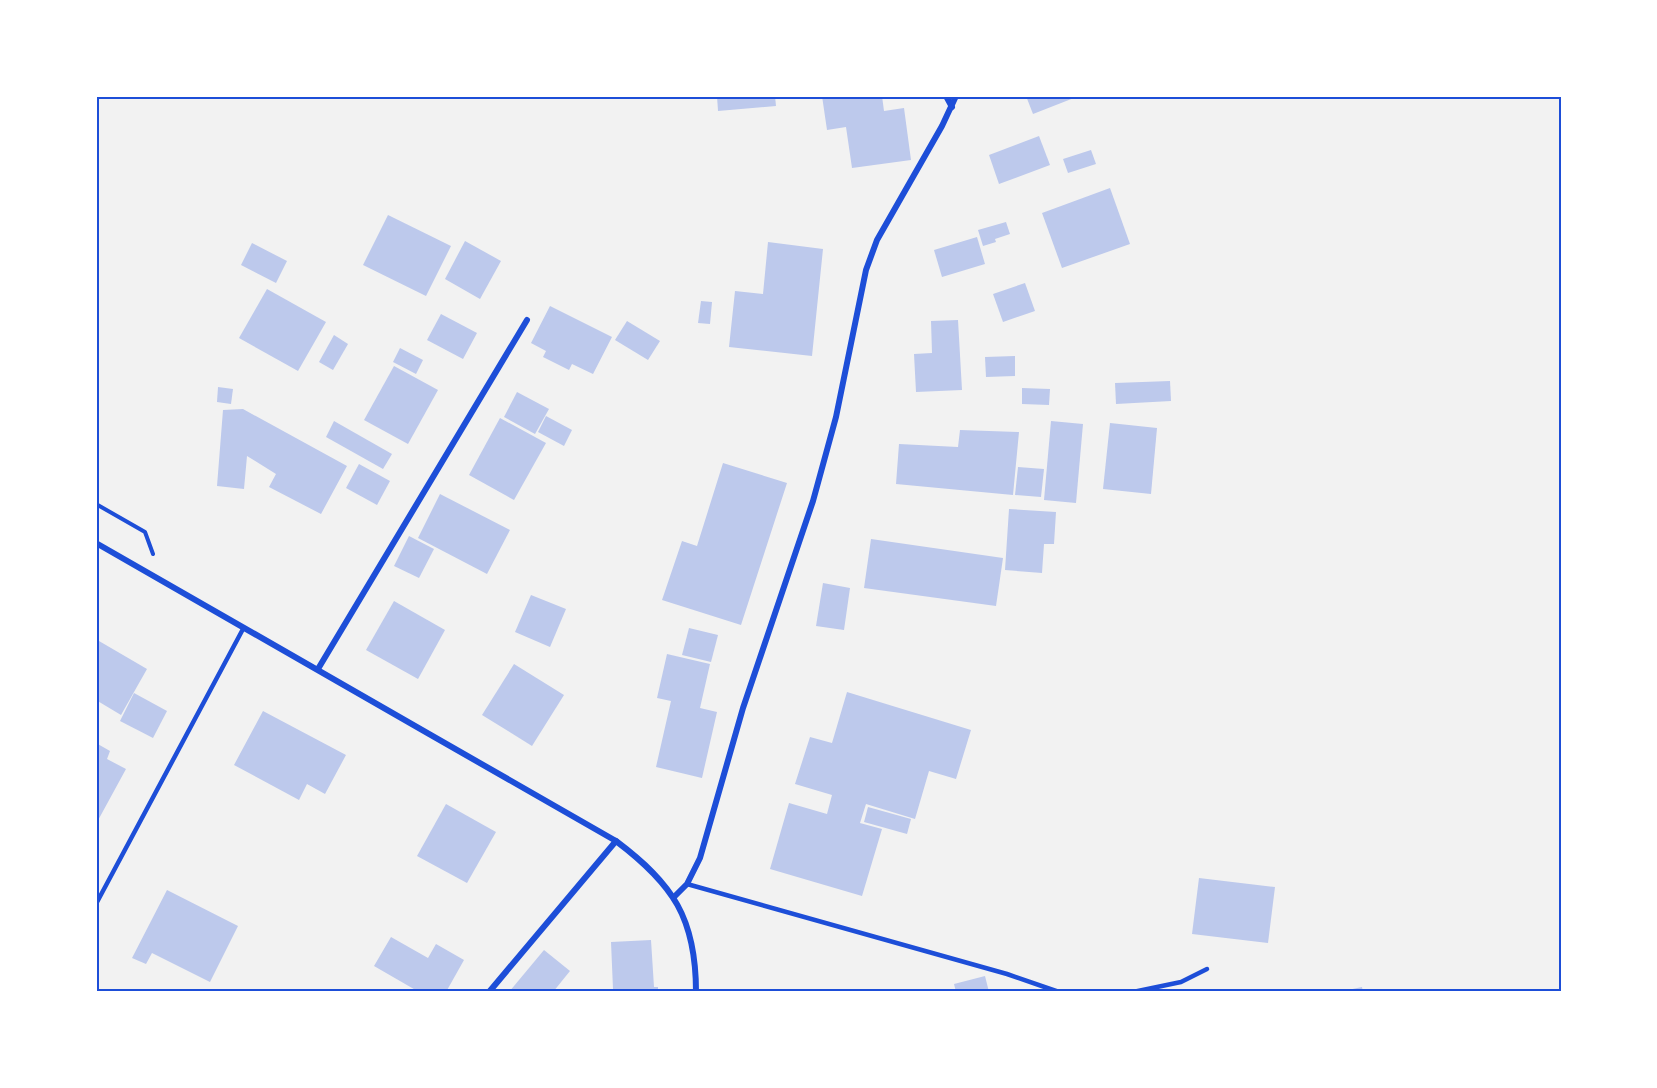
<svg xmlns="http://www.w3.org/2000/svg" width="1657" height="1088" viewBox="0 0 1657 1088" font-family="'DM Sans',sans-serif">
<rect width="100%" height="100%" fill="#f2f2f2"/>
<g fill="#bdc9ec">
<polygon points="717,96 775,96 776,106 718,111"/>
<polygon points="822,96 882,96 884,111 904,108 911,160 852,168 846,127 827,130"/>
<polygon points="1026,96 1079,96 1033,114"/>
<polygon points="1039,136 1050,165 999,184 989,155"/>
<polygon points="1091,150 1096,164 1068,173 1063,159"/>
<polygon points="1110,188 1130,244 1062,268 1042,213"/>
<polygon points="388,215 451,246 426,296 363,265"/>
<polygon points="1006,222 1010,234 995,239 996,242 983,246 978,230"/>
<polygon points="977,237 985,264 942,277 934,250"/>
<polygon points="465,241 501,261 480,299 445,279"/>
<polygon points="768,242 823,249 812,356 729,347 735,291 763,294"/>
<polygon points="252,243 287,261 276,283 241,265"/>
<polygon points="1025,283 1035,311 1003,322 993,294"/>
<polygon points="267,289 326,322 298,371 239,338"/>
<polygon points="701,301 712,302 710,324 698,323"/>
<polygon points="550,306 612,337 593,374 572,364 569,370 543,357 546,351 531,343"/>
<polygon points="441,314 477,333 463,359 427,340"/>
<polygon points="958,320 962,390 916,392 914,354 932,353 931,321"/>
<polygon points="627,321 660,341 648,360 615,340"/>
<polygon points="334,335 348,344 333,370 319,362"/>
<polygon points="400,348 423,360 416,374 393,362"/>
<polygon points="1015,356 1015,376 986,377 985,357"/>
<polygon points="394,366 438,390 408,444 364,420"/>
<polygon points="1170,381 1171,401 1116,404 1115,383"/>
<polygon points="218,387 233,389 231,404 217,402"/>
<polygon points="1022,388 1050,389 1049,405 1022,404"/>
<polygon points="517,392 549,409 535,434 504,417"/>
<polygon points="243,409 347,466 321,514 269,487 276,474 247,456 244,489 217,486 223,410"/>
<polygon points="546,416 572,430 564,446 538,432"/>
<polygon points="500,418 546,443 514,500 469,475"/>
<polygon points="334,421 392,454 383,469 326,437"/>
<polygon points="1051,421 1083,424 1076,503 1044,500"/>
<polygon points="1110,423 1157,428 1151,494 1103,489"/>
<polygon points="960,430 1019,432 1013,495 896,484 899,444 958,447"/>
<polygon points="723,463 787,483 741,625 662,600 682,541 697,546"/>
<polygon points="359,464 390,481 377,505 346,488"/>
<polygon points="1018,467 1044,469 1041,497 1015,495"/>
<polygon points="440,494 510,530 487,574 418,538"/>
<polygon points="1009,509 1056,512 1054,544 1044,544 1042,573 1005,570"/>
<polygon points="409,536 434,549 419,578 394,566"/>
<polygon points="871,539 1003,558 996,606 864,588"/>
<polygon points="823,583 850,588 844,630 816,626"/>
<polygon points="531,595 566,609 550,647 515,632"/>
<polygon points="394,601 445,630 418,679 366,650"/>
<polygon points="689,628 718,635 711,662 682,655"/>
<polygon points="99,641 147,669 121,715 96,700 96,646"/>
<polygon points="667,654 710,664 700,708 717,712 702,778 656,767 671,701 657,698"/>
<polygon points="514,664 564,695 532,746 482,715"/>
<polygon points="847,692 971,730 956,779 929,771 915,819 866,804 860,823 882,829 862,896 770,869 789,803 827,814 832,795 795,784 810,737 832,743"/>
<polygon points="134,693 167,711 153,738 120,721"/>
<polygon points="263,711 346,755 325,794 307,784 299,800 234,765"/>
<polygon points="96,743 110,751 107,759 126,769 96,824"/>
<polygon points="446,804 496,832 467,883 417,856"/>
<polygon points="868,807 911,819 907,834 864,822"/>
<polygon points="1199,878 1275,887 1268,943 1192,934"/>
<polygon points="167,890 238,926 210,982 152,953 146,964 132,958"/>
<polygon points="391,937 428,958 436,944 464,960 446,992 419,992 374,966"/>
<polygon points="651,940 654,987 658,987 658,992 602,992 602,989 613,989 611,942"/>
<polygon points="544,950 570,971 553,992 509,992"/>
<polygon points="985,976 989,992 956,992 954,984"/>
<polygon points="1362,987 1363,992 1343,992 1343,991"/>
</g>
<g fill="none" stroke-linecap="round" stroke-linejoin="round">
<polyline stroke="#1d4ed8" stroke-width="4" points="96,504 145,532 153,554"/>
<g stroke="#1d4ed8" stroke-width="4.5">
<polyline points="687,884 1007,974 1059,992"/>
<polyline points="96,904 243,629"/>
<polyline points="1133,992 1181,982 1207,969"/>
</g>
<g stroke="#1d4ed8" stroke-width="6">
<polyline points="946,96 952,107"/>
<path d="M96,543C269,644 443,741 616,841C673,884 696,918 696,992"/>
<polyline points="318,669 527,320"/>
<polyline points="674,897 687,884 700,858 743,708 813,501 836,417 866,270 877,240 942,126 956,96"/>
<polyline points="489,992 616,841"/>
</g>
</g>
<rect width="1657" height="1088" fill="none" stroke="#ffffff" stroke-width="195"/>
<rect x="98" y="98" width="1462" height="892" fill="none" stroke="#1d4ed8" stroke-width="2"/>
</svg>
